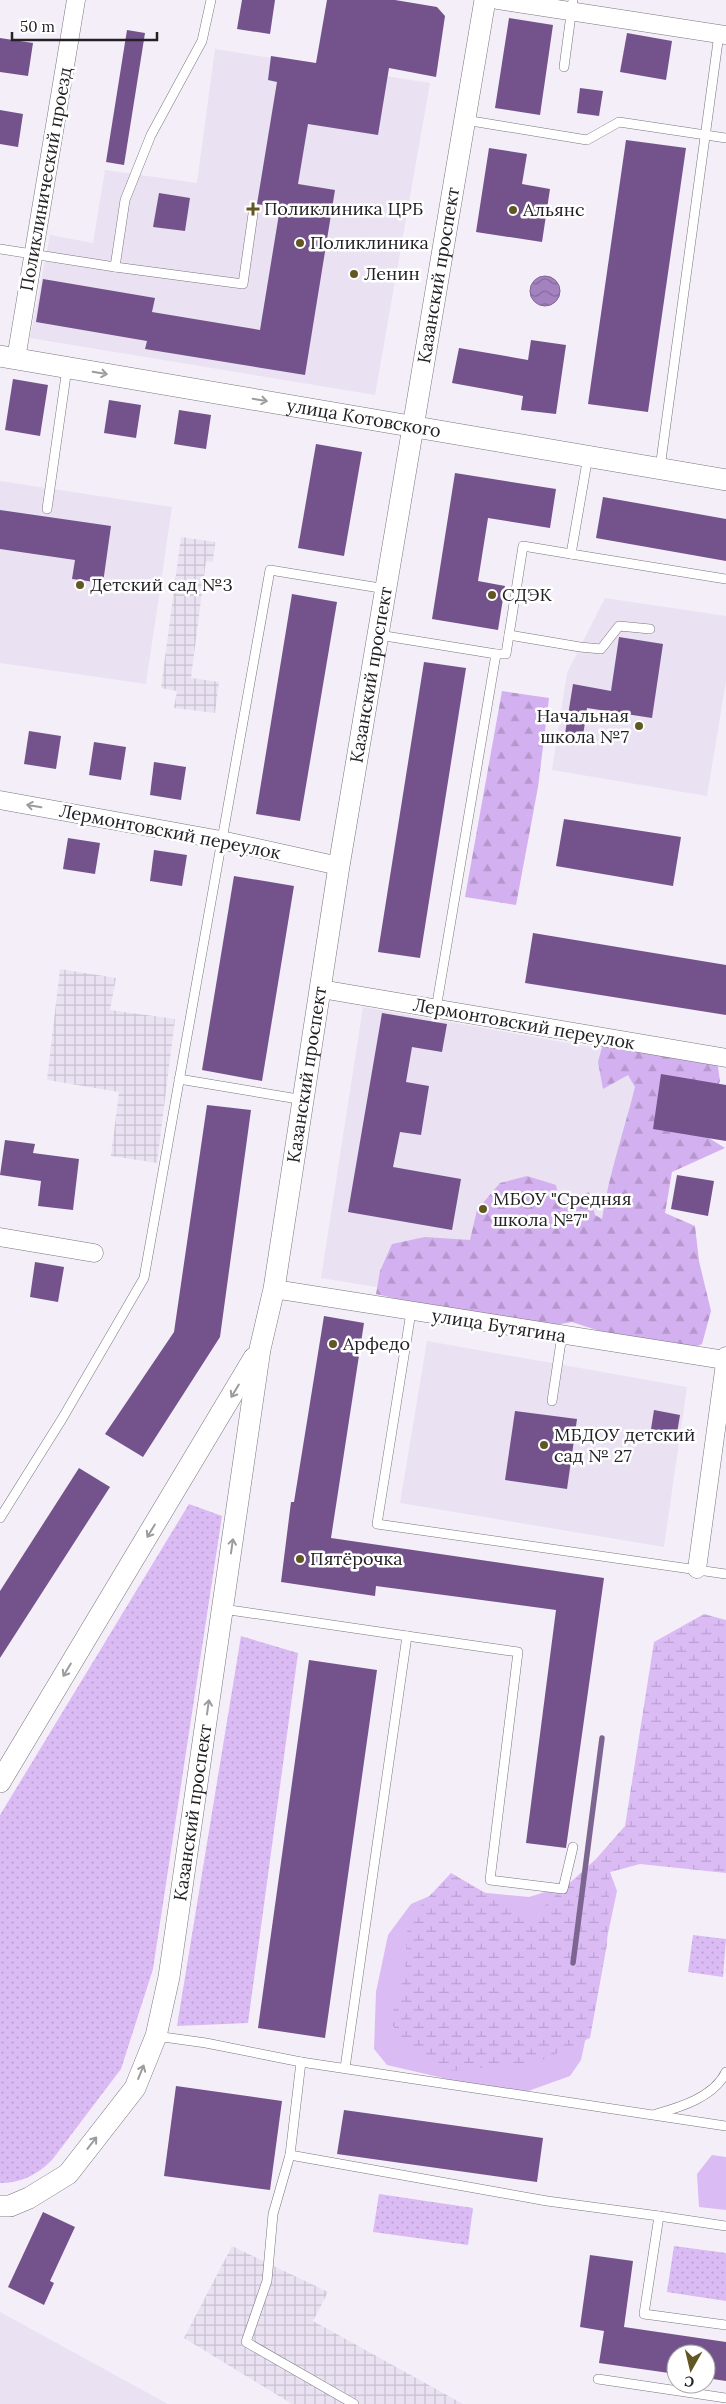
<svg xmlns="http://www.w3.org/2000/svg" width="726" height="2404" viewBox="0 0 726 2404" font-family="Lora,serif">
<defs>
<pattern id="industrial-grid" width="8" height="8" patternUnits="userSpaceOnUse" patternTransform="scale(1.25)"><rect width="8" height="8" fill="#eae1f2"/><path d="M0 4h8M4 0v8" fill="none" stroke="#c8c1cf"/></pattern>
<pattern id="forest-firs" width="22" height="20" patternUnits="userSpaceOnUse" patternTransform="scale(1.25)"><rect width="22" height="20" fill="#d3b0ef"/><path d="M5 1l3.5 6h-7zM16 11l3.5 6h-7z" fill="#b597cd"/></pattern>
<pattern id="wetland-marsh" width="20" height="14" patternUnits="userSpaceOnUse" patternTransform="scale(1.25)"><rect width="20" height="14" fill="#dabbf4"/><path d="M1 5h8M5 5V1M11 12h8M15 12V8" fill="none" stroke="#bba0d1"/></pattern>
<pattern id="park-dots" width="8" height="8" patternUnits="userSpaceOnUse" patternTransform="scale(1.25)"><rect width="8" height="8" fill="#dabbf4"/><path d="M2 2h.1M6 6h.1" fill="none" stroke="#bba0d1" stroke-width="1.8" stroke-linecap="round"/></pattern>
<pattern id="water-waves" width="16" height="10" patternUnits="userSpaceOnUse" patternTransform="scale(1.25)"><rect width="16" height="10" fill="#a482bf"/><path d="M0 5q4-4 8 0t8 0" fill="none" stroke="#856a9b"/></pattern>
</defs>
<rect width="100%" height="100%" fill="#f4eef8"/>
<g fill="#eae1f2">
<polygon points="215,49 430,83 375,395 30,338 50,235 93,243 105,170 197,183"/>
<polygon points="0,481 172,507 146,684 0,663"/>
<polygon points="605,598 726,616 726,681 707,796 552,770 567,673"/>
<polygon points="363,1007 659,1059 614,1326 321,1278"/>
<polygon points="427,1341 687,1387 664,1547 400,1503"/>
<polygon points="0,2312 168,2404 0,2404"/>
</g>
<g fill="url(#industrial-grid)">
<polygon points="181,537 215,542 213,562 206,561 191,678 219,682 215,713 174,708 177,691 161,688"/>
<polygon points="60,969 116,978 110,1010 175,1019 157,1163 111,1156 119,1092 47,1080"/>
<polygon points="232,2246 328,2292 313,2321 463,2404 292,2404 184,2338"/>
</g>
<g fill="#dabbf4">
<polygon points="610,1872 617,1891 581,2060 570,2076 517,2095 387,2065 374,2049 376,1992 388,1935 411,1904 446,1889 529,1897"/>
<polygon points="712,2155 726,2157 726,2210 699,2207 697,2174"/>
</g>
<g fill="url(#forest-firs)">
<polygon points="502,691 549,698 538,787 516,905 465,897"/>
<path d="M604,1040L717,1060L720,1081L707,1111L704,1135L725,1148L672,1172L665,1213L695,1226L699,1261L711,1311L702,1344L688,1350L621,1338L572,1322L550,1326L423,1305L376,1294L380,1271L392,1244L425,1237L470,1240L477,1210L500,1183L527,1176L556,1185L560,1203L589,1192L595,1215L602,1219C609,1174 624,1131 635,1087L628,1075L603,1089L598,1062Z"/>
</g>
<polygon fill="url(#wetland-marsh)" points="704,1614 726,1620 726,1873 640,1864 610,1872 607,1944 590,2038 538,2062 452,2071 415,2055 390,2022 405,1972 408,1919 451,1873 530,1919 596,1859 625,1826 654,1642"/>
<g fill="url(#park-dots)">
<path d="M189,1504L222,1516L153,1969L121,2069L52,2160C37,2175 21,2183 0,2183V1815Z"/>
<polygon points="241,1636 298,1653 248,2023 177,2026"/>
<polygon points="693,1935 726,1939 723,1977 688,1972"/>
<polygon points="379,2194 473,2208 468,2245 373,2232"/>
<polygon points="674,2246 726,2253 726,2301 667,2292"/>
</g>
<circle fill="url(#water-waves)" stroke="#7d6591" cx="545" cy="291" r="15"/>
<g fill="none" stroke-linecap="round" stroke-linejoin="round">
<polyline stroke="#7d6591" stroke-width="5.5" points="573,1963 602,1738"/>
</g>
<g fill="#74538c">
<polygon points="242,0 275,0 270,34 237,29"/>
<polygon points="327,0 395,0 437,7 445,16 436,77 389,68 378,135 308,124 298,184 335,190 305,375 145,349 147,341 36,322 43,279 155,298 152,312 260,330 280,208 257,204 277,82 268,80 271,56 316,63"/>
<polygon points="509,18 553,25 540,115 495,108"/>
<polygon points="127,30 145,33 124,165 106,162"/>
<polygon points="627,33 672,41 666,80 620,72"/>
<polygon points="0,38 33,43 28,76 0,72"/>
<polygon points="580,88 603,91 599,116 577,113"/>
<polygon points="0,110 23,114 18,147 0,144"/>
<polygon points="626,140 686,148 648,412 588,404"/>
<polygon points="489,148 527,154 522,184 550,189 542,242 476,232"/>
<polygon points="159,193 190,198 185,231 153,227"/>
<polygon points="531,340 566,345 556,414 521,410 523,396 452,383 459,348 528,360"/>
<polygon points="13,379 48,385 40,436 5,430"/>
<polygon points="109,400 141,405 136,438 104,433"/>
<polygon points="179,410 211,415 206,449 174,444"/>
<polygon points="316,444 362,452 344,556 298,548"/>
<polygon points="455,473 556,489 550,528 488,518 478,581 505,586 498,630 432,619"/>
<polygon points="603,497 726,519 726,561 596,538"/>
<polygon points="0,510 111,526 103,583 72,579 75,560 0,549"/>
<polygon points="292,594 337,602 300,821 256,814"/>
<polygon points="619,637 663,644 652,718 587,708 582,743 564,740 573,684 611,691"/>
<polygon points="424,662 466,668 420,958 378,952"/>
<polygon points="29,731 61,736 56,769 24,764"/>
<polygon points="94,742 126,747 121,780 89,775"/>
<polygon points="154,762 186,767 181,800 150,795"/>
<polygon points="564,819 681,837 673,886 556,866"/>
<polygon points="68,838 100,843 95,874 63,869"/>
<polygon points="154,850 187,855 182,886 150,881"/>
<polygon points="234,876 294,886 262,1081 202,1070"/>
<polygon points="533,933 726,965 726,1015 525,983"/>
<polygon points="382,1013 447,1024 442,1052 412,1047 406,1082 429,1086 421,1135 400,1132 393,1167 461,1179 452,1230 348,1212"/>
<polygon points="661,1074 726,1085 726,1141 653,1129"/>
<polygon points="207,1105 251,1110 220,1337 143,1457 105,1434 174,1332"/>
<polygon points="5,1140 35,1144 33,1153 79,1159 73,1210 38,1206 41,1181 0,1175"/>
<polygon points="677,1175 714,1181 708,1216 671,1209"/>
<polygon points="35,1262 64,1267 58,1302 30,1297"/>
<polygon points="324,1316 364,1323 331,1538 604,1578 566,1848 526,1843 556,1610 376,1586 375,1596 281,1582 291,1502 294,1502"/>
<polygon points="654,1410 680,1415 677,1433 651,1429"/>
<polygon points="515,1411 577,1419 567,1489 505,1480"/>
<polygon points="79,1468 110,1487 0,1658 0,1591"/>
<polygon points="309,1660 377,1670 325,2038 258,2028"/>
<polygon points="176,2086 282,2101 270,2190 164,2176"/>
<polygon points="344,2110 543,2138 537,2182 337,2154"/>
<polygon points="43,2212 75,2227 50,2281 54,2283 44,2305 8,2287"/>
<polygon points="590,2255 633,2261 624,2327 726,2342 726,2381 706,2378 706,2354 676,2354 676,2374 599,2363 604,2331 580,2327"/>
</g>
<g fill="none" stroke-linecap="round" stroke-linejoin="round">
<defs>
<g id="service">
<polyline points="564,67 573,0"/>
<polyline points="465,120 587,140 619,122 726,138"/>
<polyline points="0,249 115,267 125,200 151,135 202,41 211,0"/>
<polyline points="115,267 243,284 253,214"/>
<polyline points="588,456 571,554 726,579"/>
<polyline points="660,468 719,34"/>
<polyline points="47,509 67,368"/>
<polyline points="379,635 496,654 506,654 523,546 571,554"/>
<polyline points="509,635 580,647 601,649 619,626 650,629"/>
<polyline points="436,1009 496,654"/>
<polyline points="179,1079 304,1100"/>
<polyline points="411,1312 377,1524 726,1574"/>
<polyline points="552,1401 562,1335"/>
<polyline points="0,1518 62,1419 144,1278 270,570 386,589"/>
<polyline points="223,1609 407,1636 345,2068"/>
<polyline points="407,1636 518,1652 490,1880 563,1889 573,1847"/>
<polyline points="156,2036 206,2043 301,2062 290,2155 547,2201 659,2216 644,2314 726,2325"/>
<polyline points="301,2062 726,2126"/>
<path d="M656,2114C681,2107 714,2097 726,2072"/>
<polyline points="290,2155 273,2214 267,2281 246,2342 354,2404"/>
<polyline points="659,2216 726,2226"/>
<polyline points="598,2379 726,2398"/>
</g>
<g id="minor">
<polyline points="498,0 726,35"/>
<polyline points="16,359 76,0"/>
<polyline points="0,800 221,840 339,866"/>
<polyline points="321,989 726,1058"/>
<polyline points="0,1237 94,1253"/>
<polyline points="274,1289 725,1360"/>
<polyline points="697,1569 726,1356"/>
</g>
<g id="tertiary">
<path id="s1" d="M0,356L726,480"/>
<polyline points="0,1782 254,1358"/>
<path id="s2" d="M0,2206H10L29,2198L68,2174L135,2088L156,2036L169,1977L260,1349L274,1289L339,866L485,0"/>
</g>
</defs>
<use href="#service" stroke="#79747d" stroke-width="10"/>
<use href="#minor" stroke="#79747d" stroke-width="19"/>
<use href="#tertiary" stroke="#79747d" stroke-width="22"/>
<use href="#service" stroke="#fff" stroke-width="9"/>
<use href="#minor" stroke="#fff" stroke-width="18"/>
<use href="#tertiary" stroke="#fff" stroke-width="21"/>
</g>
<defs><path id="oneway-shaft" d="M-6 0H5M1.5-3L5.5 0L1.5 3" fill="none" stroke-width="1.6" stroke-linecap="round" stroke-linejoin="round" transform="scale(1.25)"/></defs>
<g stroke="#9c9b9d">
<use href="#oneway-shaft" transform="translate(100 373) rotate(10)"/>
<use href="#oneway-shaft" transform="translate(260 400) rotate(10)"/>
<use href="#oneway-shaft" transform="translate(34 806) rotate(-170)"/>
<use href="#oneway-shaft" transform="translate(235 1391) rotate(121)"/>
<use href="#oneway-shaft" transform="translate(151 1531) rotate(121)"/>
<use href="#oneway-shaft" transform="translate(232 1546) rotate(-82)"/>
<use href="#oneway-shaft" transform="translate(67 1670) rotate(121)"/>
<use href="#oneway-shaft" transform="translate(208 1707) rotate(-82)"/>
<use href="#oneway-shaft" transform="translate(141 2072) rotate(-68)"/>
<use href="#oneway-shaft" transform="translate(92 2143) rotate(-52)"/>
</g>
<g fill="#605723" stroke="#fff" stroke-width="2">
<path d="M250.5 201.5h5v5h5v5h-5v5h-5v-5h-5v-5h5z"/>
<circle cx="513" cy="210" r="5"/>
<circle cx="300" cy="243" r="5"/>
<circle cx="354" cy="274" r="5"/>
<circle cx="80" cy="585" r="5"/>
<circle cx="492" cy="595" r="5"/>
<circle cx="639" cy="726" r="5"/>
<circle cx="483" cy="1209" r="5"/>
<circle cx="333" cy="1344" r="5"/>
<circle cx="544" cy="1445" r="5"/>
<circle cx="300" cy="1559" r="5"/>
</g>
<g text-anchor="middle" stroke-width="5" stroke-linejoin="round" paint-order="stroke">
<g font-size="18" fill="#232125" stroke="#fff">
<text transform="translate(46 179) rotate(-80)" y="6">Поликлинический проезд</text>
<text dy="6" stroke="none"><textPath href="#s2" startOffset="2025">Казанский проспект</textPath></text>
<text dy="6" stroke="none"><textPath href="#s1" startOffset="369">улица Котовского</textPath></text>
<text dy="6" stroke="none"><textPath href="#s2" startOffset="1620">Казанский проспект</textPath></text>
<text transform="translate(170 832) rotate(11)" y="6">Лермонтовский переулок</text>
<text transform="translate(524 1024) rotate(10)" y="6">Лермонтовский переулок</text>
<text dy="6" stroke="none"><textPath href="#s2" startOffset="1215">Казанский проспект</textPath></text>
<text transform="translate(499 1326) rotate(9)" y="6">улица Бутягина</text>
<text dy="6" stroke="none"><textPath href="#s2" startOffset="468">Казанский проспект</textPath></text>
</g>
<g font-size="18" fill="#232125" stroke="#fff" text-anchor="start">
<text x="264" y="215">Поликлиника ЦРБ</text>
<text x="523" y="216">Альянс</text>
<text x="310" y="249">Поликлиника</text>
<text x="364" y="280">Ленин</text>
<text x="90" y="591">Детский сад №3</text>
<text x="502" y="601">СДЭК</text>
<text x="629" y="722" text-anchor="end">Начальная<tspan x="629" dy="21">школа №7</tspan></text>
<text x="493" y="1205">МБОУ "Средняя<tspan x="493" dy="21">школа №7"</tspan></text>
<text x="343" y="1350">Арфедо</text>
<text x="554" y="1441">МБДОУ детский<tspan x="554" dy="21">сад № 27</tspan></text>
<text x="310" y="1565">Пятёрочка</text>
</g>
</g>
<g transform="translate(691 2369) rotate(188)"><circle r="24" fill="#ffffff" stroke="#a7a6a8"/>
<path d="M0-4L9 19L0 12L-9 19Z" fill="#605723"/>
<text y="-8" font-size="14" font-weight="bold" text-anchor="middle" fill="#232125">С</text>
</g>
<path d="M12 32v8h145v-8" fill="none" stroke="#232125" stroke-width="2.5"/>
<text x="20" y="32" font-size="15" fill="#232125" stroke="#ffffff" stroke-width="4" paint-order="stroke">50 m</text>
</svg>
